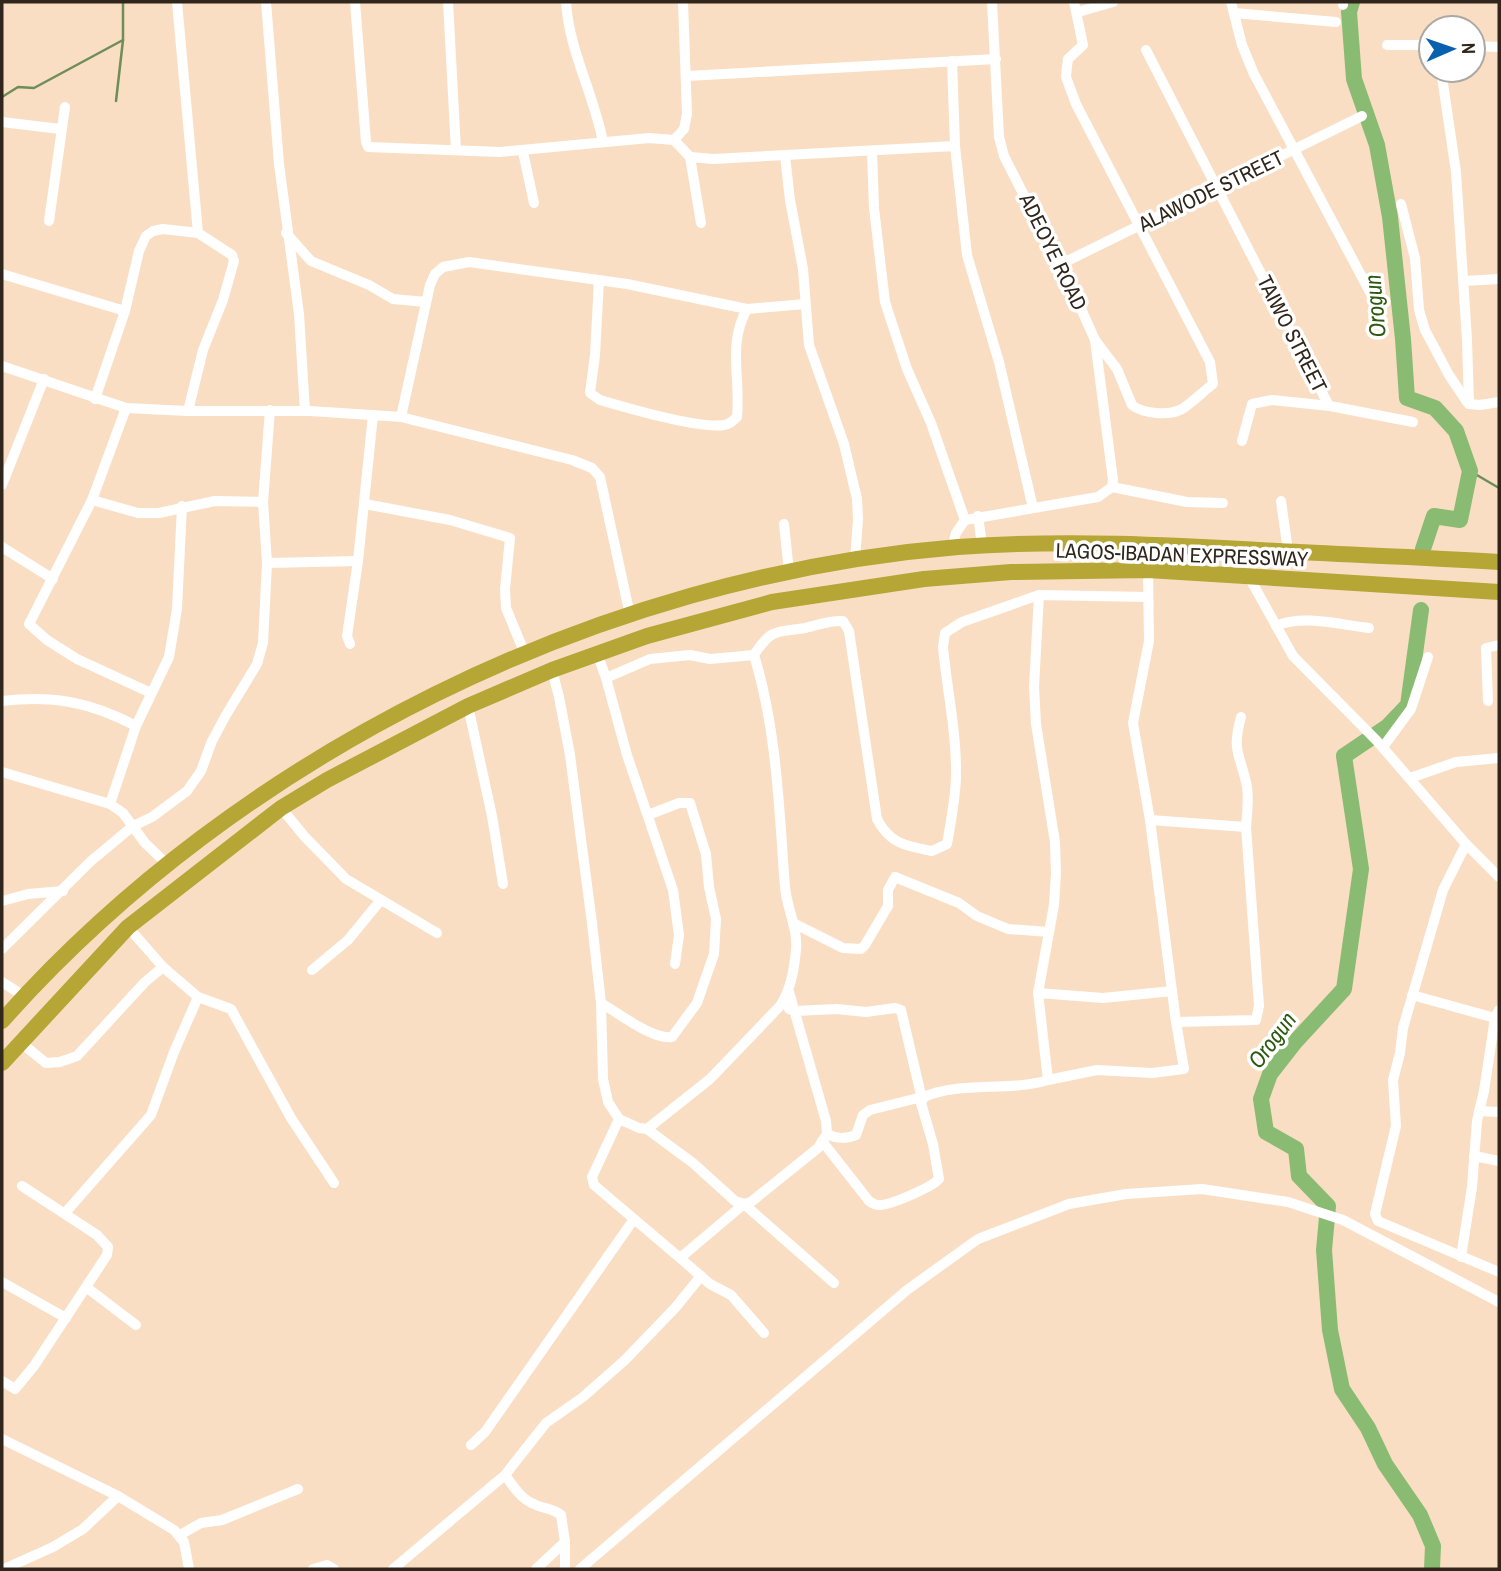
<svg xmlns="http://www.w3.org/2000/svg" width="1501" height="1571" viewBox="0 0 1501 1571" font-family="'Archivo Narrow',sans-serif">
<rect width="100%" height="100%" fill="#fadec3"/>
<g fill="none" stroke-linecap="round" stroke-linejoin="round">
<g stroke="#6e8e59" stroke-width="2.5">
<polyline points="2,97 18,87 34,88 123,40"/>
<polyline points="116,101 123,40 123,2"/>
<polyline points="1470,471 1499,488"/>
</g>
<g stroke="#89bb73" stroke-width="16">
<polyline points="1352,2 1349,12 1354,79 1377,145 1390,217 1403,339 1407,398 1435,408 1456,431 1470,471 1460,520 1434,516 1423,549"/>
<polyline points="1421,610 1408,705 1387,727 1344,756 1361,869 1344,989 1295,1042 1270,1074 1261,1099 1266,1132 1296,1149 1299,1176 1328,1206 1324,1250 1330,1330 1342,1389 1368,1428 1385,1464 1420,1515 1433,1546 1432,1569"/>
</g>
<g stroke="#fff" stroke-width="10">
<polyline points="177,2 198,233"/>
<polyline points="266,2 279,164 299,314 305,411"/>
<polyline points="355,2 366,142 368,147 500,152 649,138 674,140 690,157 701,223"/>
<polyline points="448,2 456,150"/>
<path d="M566,2C569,51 594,94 603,142"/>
<path d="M1074,2L1083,45L1068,59L1067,66L1066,77L1076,104L1210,362L1213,384C1205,390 1189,405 1182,409C1169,416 1143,414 1132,405L1117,369L1095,340"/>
<polyline points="1231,2 1242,45 1254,74 1372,296"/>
<polyline points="1343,5 1343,2"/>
<polyline points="1078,12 1113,2"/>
<polyline points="1234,13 1336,22"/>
<polyline points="1387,45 1431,45"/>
<polyline points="1473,46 1499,47"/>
<polyline points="1146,50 1328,404 1330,406 1413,422"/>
<polyline points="952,61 955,146 967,255 999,362 1033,508"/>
<polyline points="1441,70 1456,172 1467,340 1469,404"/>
<polyline points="687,76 996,59"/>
<polyline points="2,122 60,129"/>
<polyline points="674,140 684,129 687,114 683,2"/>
<polyline points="523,152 534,203"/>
<polyline points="872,152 874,208 885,302 907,369 931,423 965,520"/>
<polyline points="785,156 790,200 803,269 809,345 844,444 857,499 858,519 855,560"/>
<polyline points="690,157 713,159 955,146"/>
<polyline points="1401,204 1415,258 1419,310 1425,330 1449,375 1467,402"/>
<polyline points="49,221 65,107"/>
<polyline points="286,233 311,261 369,285 393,299 426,302"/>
<polyline points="1059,265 1362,116"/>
<polyline points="2,274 125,311"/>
<path d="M599,280L595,355L590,393L600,400C627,408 698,429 724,425C730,424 733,421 737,417C741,378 727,345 747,309"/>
<polyline points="1464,281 1499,279"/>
<polyline points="2,366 126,408 188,411 310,411 401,417 572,460 592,468 600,477 630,615"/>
<polyline points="95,399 125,311 139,251 146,236 153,231 163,229 198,233 232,255 234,261 223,300 203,350 188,411"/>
<polyline points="1469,404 1480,405 1499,402"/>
<polyline points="126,408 92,500 29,624 47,640 77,659 151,693"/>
<polyline points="401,417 430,285 435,274 443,267 469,262 627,284 747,309 805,304"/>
<polyline points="1242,441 1252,404 1272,400 1330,406"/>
<polyline points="2,485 44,379"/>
<polyline points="1112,487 1187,502 1223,503"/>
<polyline points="92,500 138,513 159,513 215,501 263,502"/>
<polyline points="1281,501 1288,551"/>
<polyline points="365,504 450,520 510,538 505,589 506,608 525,654"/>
<polyline points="978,516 982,545"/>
<polyline points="784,524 789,572"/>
<polyline points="2,547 53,579"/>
<polyline points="952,548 956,533 965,520 1098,497 1112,487 1113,480 1095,340 1078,302 1004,156 999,137 992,2"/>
<polyline points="267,563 358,561"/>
<polyline points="1249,577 1293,656 1377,741 1466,844 1499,877"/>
<polyline points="1039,595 1034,687 1036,724 1055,842 1056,873 1054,905 1038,993 1048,1080 1097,1070 1152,1073 1184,1069 1176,1022 1150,820 1133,723 1149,641 1148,570"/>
<path d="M1276,626C1303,614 1340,625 1369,628"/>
<polyline points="350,644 347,636 358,561 373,415"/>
<polyline points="597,653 606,678 627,755 673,890 679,935 675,964"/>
<path d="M754,655C777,730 779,809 785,887C787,909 798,928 796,950C794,970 791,989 780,1006L710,1079L647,1129L639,1128L619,1119L592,1177L594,1185L680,1258L744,1204L834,1283"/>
<polyline points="552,670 559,697 570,755 592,923 601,1003 603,1079 608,1102 619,1119"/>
<path d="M606,678L650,659L690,655L710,659L754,655C772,627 777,633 805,628C819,625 829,620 843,621L849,631L877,819C890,844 906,846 932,851L947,844C951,822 955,800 956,778C957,734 947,690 943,647L945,633L962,622L1039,595L1148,597"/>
<path d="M2,701C52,695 91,702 136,726"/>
<polyline points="1488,701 1486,648 1499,645"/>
<polyline points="468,706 492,816 503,884"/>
<polyline points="1383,747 1411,709 1428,657"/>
<polyline points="2,772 110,804 123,813 145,843 168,865"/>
<polyline points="1410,778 1456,762 1499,758"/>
<polyline points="110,804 136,726 169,657 177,609 182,506"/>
<polyline points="281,808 305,837 346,879 437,933"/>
<polyline points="1150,820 1246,827"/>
<polyline points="1466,844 1443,890 1403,1028 1400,1053 1393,1080 1396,1126 1375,1214 1378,1221 1499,1272"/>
<polyline points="2,901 28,894 63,891"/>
<polyline points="793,923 843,948 861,949 865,945 888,906 888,890 895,877 959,903 977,916 1008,929 1049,932"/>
<polyline points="128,927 163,967 198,997 231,1009 291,1118 334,1183"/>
<polyline points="2,949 91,861 133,826 152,817 187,791 201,771 212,741 226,715 257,664 263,643 267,563 263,502 270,410"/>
<polyline points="312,970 348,940 380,901"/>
<polyline points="2,982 24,996"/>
<polyline points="1038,993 1103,998 1172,991"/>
<polyline points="1412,995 1495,1018"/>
<path d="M601,1003C618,1013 653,1040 672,1037L697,1003L714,954L716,919L709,887L706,854L690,803H679L648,815"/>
<polyline points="789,1009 795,1011 837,1009 866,1012 895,1008 901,1010 922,1099"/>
<path d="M1176,1022L1256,1020L1259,1006L1246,827C1247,814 1249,800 1247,787C1241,755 1231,753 1241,717"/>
<polyline points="20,1042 46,1063 60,1062 77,1056 145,982 163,967"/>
<polyline points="1479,1111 1499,1112"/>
<polyline points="647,1129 693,1163 735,1201 744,1204 751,1202 818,1148 827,1134 826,1121 789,992"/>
<path d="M827,1134C837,1139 845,1139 856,1135L863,1115L870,1110L922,1097"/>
<path d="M822,1141L869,1201C874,1204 874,1205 880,1205C891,1205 932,1187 939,1179L933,1144L921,1103L924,1097C959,1081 1009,1092 1048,1080"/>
<polyline points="1474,1156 1499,1161"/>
<polyline points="65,1213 151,1115 174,1052 198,997"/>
<polyline points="1461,1257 1472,1187 1477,1121 1484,1091 1495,1018 1499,1010"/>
<polyline points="680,1258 710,1284 731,1295 764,1333"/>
<polyline points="2,1282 66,1318"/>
<polyline points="86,1287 136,1325"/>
<polyline points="2,1381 15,1389 34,1366 107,1255 108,1247 97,1235 22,1186"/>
<polyline points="2,1439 118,1496 174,1530 184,1542 189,1569"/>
<polyline points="471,1445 485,1432 634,1219"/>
<path d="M505,1475C513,1486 521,1499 534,1504C543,1509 553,1508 561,1515L565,1542V1569"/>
<polyline points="180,1535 201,1523 222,1520 298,1489"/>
<polyline points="4,1569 53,1547 83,1529 118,1496"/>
<polyline points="313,1569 327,1565 334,1569"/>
<polyline points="393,1569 505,1475 546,1423 583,1397 625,1360 675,1308 701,1276"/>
<polyline points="536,1569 565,1542"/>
<polyline points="580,1569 907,1290 978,1239 1069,1204 1126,1194 1202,1189 1288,1202 1343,1220 1499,1302"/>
</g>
<g stroke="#b5a636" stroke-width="16">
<path d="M2,1021C240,753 600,576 958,547C1065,539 1171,545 1278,551C1352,555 1425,557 1499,562"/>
<polyline points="2,1063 128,927 281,808 327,780 468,706 552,670 647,636 772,602 924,579 1011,572 1148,570 1499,592"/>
</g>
</g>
<g text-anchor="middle" stroke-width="7" stroke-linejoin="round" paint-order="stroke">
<g font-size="21" fill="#30261b" stroke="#fff">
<text transform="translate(1211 191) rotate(-26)" y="7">ALAWODE STREET</text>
<text transform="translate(1053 252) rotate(64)" y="7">ADEOYE ROAD</text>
<text transform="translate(1292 334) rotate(63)" y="7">TAIWO STREET</text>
<text transform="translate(1182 555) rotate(2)" y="7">LAGOS-IBADAN EXPRESSWAY</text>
</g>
<g font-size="23" font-style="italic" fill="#2d5a11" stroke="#fff">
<text transform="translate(1375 306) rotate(-95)" y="8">Orogun</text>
<text transform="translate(1272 1040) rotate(-53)" y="8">Orogun</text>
</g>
</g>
<rect width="1501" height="1571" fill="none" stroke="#30261b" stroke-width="7"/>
<g transform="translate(1452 49) rotate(88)"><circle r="33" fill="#ffffff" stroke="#aca8a4" stroke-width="2"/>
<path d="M0-5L12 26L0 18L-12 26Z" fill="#0960ae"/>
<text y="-10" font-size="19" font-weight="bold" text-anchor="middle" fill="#30261b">N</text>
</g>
</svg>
